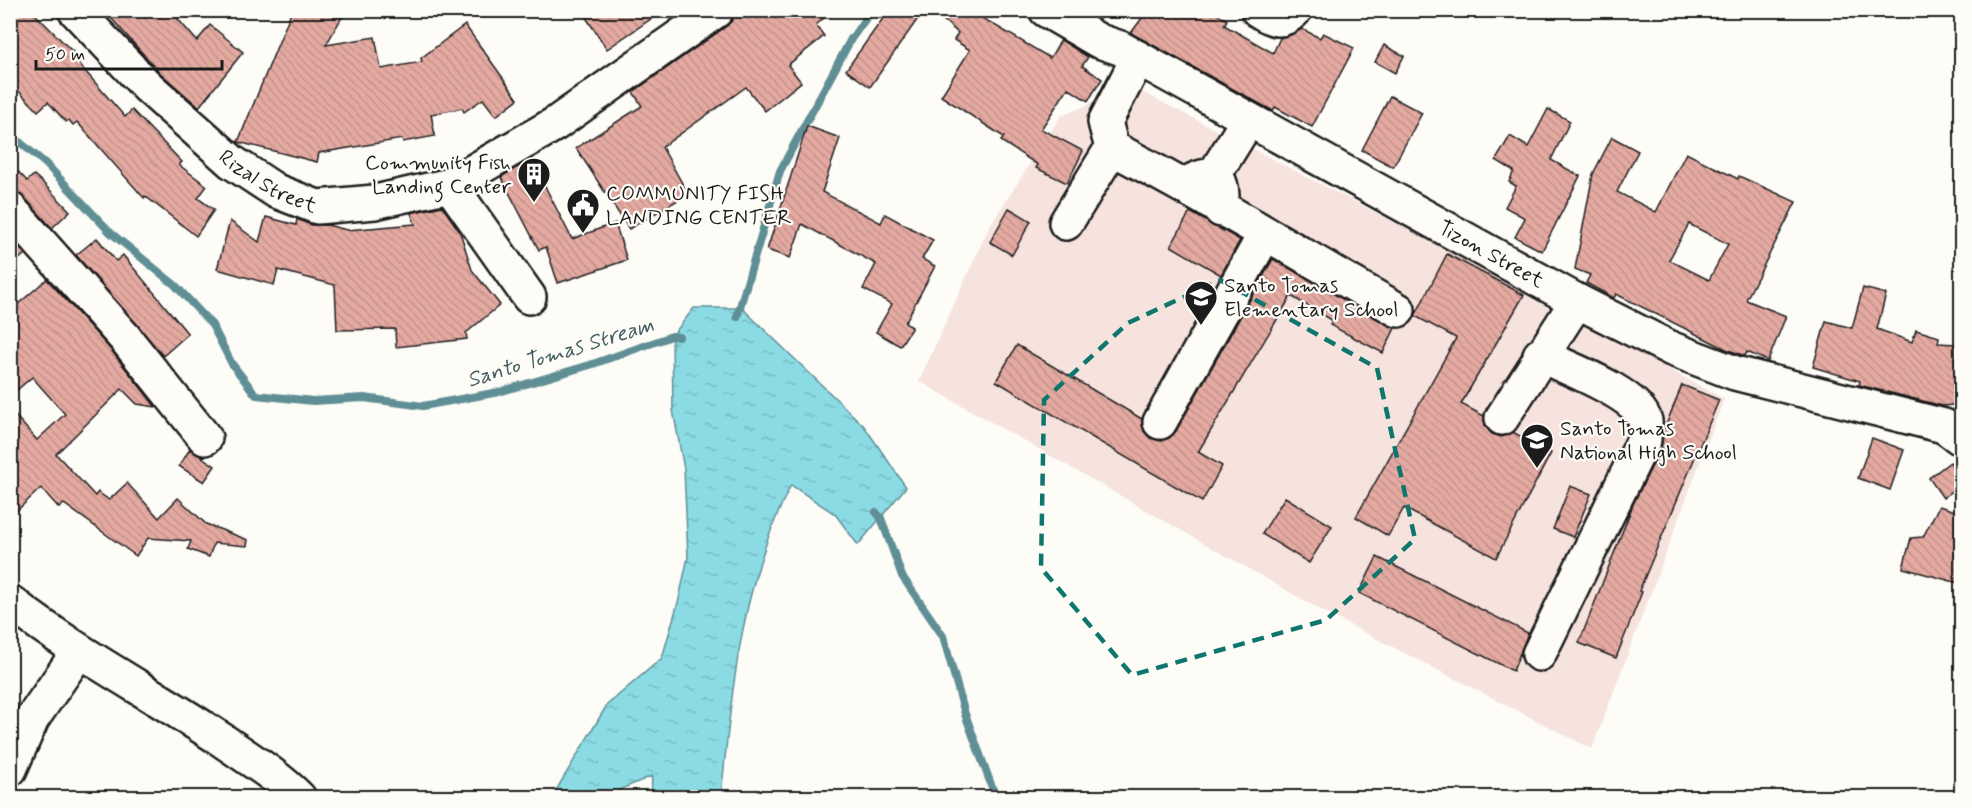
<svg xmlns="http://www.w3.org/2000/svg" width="1972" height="808" viewBox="0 0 1972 808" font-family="Mynerve,sans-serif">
<defs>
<pattern id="water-ripples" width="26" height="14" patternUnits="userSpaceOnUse" patternTransform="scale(1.5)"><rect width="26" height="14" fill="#8bdbe5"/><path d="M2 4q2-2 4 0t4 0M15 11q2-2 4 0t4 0" fill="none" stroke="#77bbc4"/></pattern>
<pattern id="building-back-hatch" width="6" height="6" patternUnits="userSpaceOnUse" patternTransform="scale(1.5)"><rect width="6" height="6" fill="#e4aaa2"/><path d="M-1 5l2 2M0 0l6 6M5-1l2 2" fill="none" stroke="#c3928b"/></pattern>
</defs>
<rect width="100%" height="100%" fill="#fdfcf7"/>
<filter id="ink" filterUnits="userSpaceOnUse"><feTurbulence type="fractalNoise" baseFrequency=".0167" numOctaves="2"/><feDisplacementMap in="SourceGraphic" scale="12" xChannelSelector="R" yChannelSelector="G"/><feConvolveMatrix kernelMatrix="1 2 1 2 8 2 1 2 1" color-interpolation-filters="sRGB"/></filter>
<g filter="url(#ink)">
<polygon fill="#f6e3de" points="1119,80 1489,271 1724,399 1592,749 1328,614 919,381 989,227 1061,116 1088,105"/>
<path fill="url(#water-ripples)" stroke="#5f8f95" stroke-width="1.5" d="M694,308H742L864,426L906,487L858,545L835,514L791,485C741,583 732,690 721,797H651L652,776L621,789L617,797H552L607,705L662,658L679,599L688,557L684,469L673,410L672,336Z"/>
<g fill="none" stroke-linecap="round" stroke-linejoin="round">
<g stroke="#5f8f95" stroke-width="8">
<polyline points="10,134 46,164 111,233 175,285 212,325 232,364 256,395 313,401 364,398 423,406 499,392 590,365 672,336 679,337"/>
<polyline points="737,317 780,171 851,39 872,10"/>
<polyline points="876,512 881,518 902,576 943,636 965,714 996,798"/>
</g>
</g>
<g fill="url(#building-back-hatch)" stroke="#1c1c1c" stroke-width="1.5" fill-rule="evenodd">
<polygon points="10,10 31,10 81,60 78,63 125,117 132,110 182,162 179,165 207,186 198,198 214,210 196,236 145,196 144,198 77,122 73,125 69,120 66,122 48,102 38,111 10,82"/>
<polygon points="104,10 170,10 197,41 210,25 243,52 199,107 160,73"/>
<polygon points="292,10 346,10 326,45 375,37 381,69 422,62 421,58 465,25 518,99 496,116 483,99 464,112 462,108 431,114 435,136 403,142 402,139 319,153 317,162 238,142"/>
<polygon points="581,10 664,10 607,49"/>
<polygon points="735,10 833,10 816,25 824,36 788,65 801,82 765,111 746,87 662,147 688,194 629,229 576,148 642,106 633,92 728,25"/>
<polygon points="889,10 924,10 870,87 846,70"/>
<polygon points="932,10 969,10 1050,58 1061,40 1088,57 1082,66 1102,79 1088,101 1068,88 1041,129 1083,151 1067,183 1036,168 1038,165 1001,141 1004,137 941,96 970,50 954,40 958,33"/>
<polygon points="1148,10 1210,10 1227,20 1224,25 1273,53 1280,38 1302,29 1320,38 1323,33 1354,48 1312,127 1275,107 1273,111 1131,33"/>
<polygon points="1384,45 1404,56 1395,73 1375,62"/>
<polygon points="1390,96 1422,113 1393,167 1362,150"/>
<polygon points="1548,109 1570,121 1551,160 1580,176 1542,251 1515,237 1525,218 1505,207 1516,186 1509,182 1514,171 1496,160 1510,136 1528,147"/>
<polygon points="807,126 840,138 822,192 881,223 885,214 933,240 922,259 935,266 905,323 912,327 900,346 876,332 892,304 863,289 876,264 802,224 790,258 767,250"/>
<path d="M1612,137L1638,151L1617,192L1656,212L1686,153L1738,179L1739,176L1796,202L1746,300L1786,316L1768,361L1747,352L1745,356L1726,349L1616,294L1614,298L1586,283L1590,275L1575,269L1593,174ZM1689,224L1728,244L1709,280L1669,260Z"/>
<polygon points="531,159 572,239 615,223 627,260 558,283 546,247 539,250 501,177"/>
<polygon points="10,163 27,181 34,175 43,183 70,211 52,228 24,197 10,191"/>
<polygon points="442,206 460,232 472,270 500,305 466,333 467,339 396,347 395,329 337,330 335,285 278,270 274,285 217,269 230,221 259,242 266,217 296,225 297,219 311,225 327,225 347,230 415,224 411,213"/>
<polygon points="1009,208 1031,221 1012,255 990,242"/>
<polygon points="1190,212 1240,240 1221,275 1171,246"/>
<polygon points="10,238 25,254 10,267"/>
<polygon points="97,238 116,261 123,255 188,334 163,356 76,255"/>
<polygon points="1447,254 1524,295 1461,404 1484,416 1485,426 1492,434 1502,437 1513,432 1551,453 1496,558 1404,508 1388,536 1356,517 1456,338 1415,316"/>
<polygon points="1273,259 1395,328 1383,353 1330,325 1332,320 1291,296 1198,452 1222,466 1202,502 996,381 1017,345 1142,419 1144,431 1150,438 1160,441 1169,438 1176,431"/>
<polygon points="47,279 111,350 156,407 137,404 122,389 56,454 95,496 98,492 109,500 127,483 159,518 178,498 206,524 248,540 247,546 214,543 209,557 188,549 191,541 148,538 136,556 64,504 59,508 41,488 10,517 10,410 37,440 65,414 32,377 10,396 10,311"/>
<polygon points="1863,288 1886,294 1877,329 1912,342 1916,330 1939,337 1938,343 1955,344 1958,379 1962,379 1962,404 1943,406 1859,385 1860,381 1813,367 1826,321 1852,328"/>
<polygon points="1682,385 1719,400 1639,591 1642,592 1616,658 1579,643 1634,502 1661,448 1664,430"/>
<polygon points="1872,438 1904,450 1890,490 1858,478"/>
<polygon points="190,449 215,466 204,482 179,466"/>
<polygon points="1950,462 1962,477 1962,484 1943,498 1929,478"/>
<polygon points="1570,486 1591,494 1573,537 1553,529"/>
<polygon points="1285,497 1332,526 1309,563 1262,534"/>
<polygon points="1939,506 1962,513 1962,584 1903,568 1911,538 1923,537"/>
<polygon points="1377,557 1528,633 1513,671 1359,593"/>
</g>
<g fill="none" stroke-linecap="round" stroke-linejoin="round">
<defs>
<g id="minor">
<path id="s1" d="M75,10L147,86L232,162L276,191L317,207L375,202L450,185L555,124L717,10"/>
<path id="s2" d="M1046,10L1099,41L1120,48L1577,301L1672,349L1735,373L1944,426L1962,439"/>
<path d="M1258,10C1273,20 1282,24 1295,10"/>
<path d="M1112,148C1209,198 1303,256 1398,310"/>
<polyline points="1214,175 1248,120"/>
<polyline points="450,185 529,297"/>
<path d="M1184,185C1214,168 1226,174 1221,210"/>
<polyline points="10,209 125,338 205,438"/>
<polyline points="1066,223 1112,148 1105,122 1138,58"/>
<polyline points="1502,418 1577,301"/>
<polyline points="1160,422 1265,234"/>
<path d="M10,602C77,654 152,693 222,740C248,758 276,775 299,798"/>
<path d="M1539,654L1644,440C1644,434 1646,427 1645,421C1638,393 1564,367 1540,355"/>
<polyline points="10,769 32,719 79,651"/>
</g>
</defs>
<use href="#minor" stroke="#1c1c1c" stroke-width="38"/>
<use href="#minor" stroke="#fdfcf7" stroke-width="33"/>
</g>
</g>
<path fill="none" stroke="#0f766e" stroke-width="4.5" stroke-dasharray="12 8" stroke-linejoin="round" d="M1220,280L1377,368L1415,539L1326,620L1132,675L1041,568L1044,400L1128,323Z"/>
<defs>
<symbol id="building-pin" viewBox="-11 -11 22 30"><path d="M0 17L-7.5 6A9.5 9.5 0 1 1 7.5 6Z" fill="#1c1c1c" stroke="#fdfcf7"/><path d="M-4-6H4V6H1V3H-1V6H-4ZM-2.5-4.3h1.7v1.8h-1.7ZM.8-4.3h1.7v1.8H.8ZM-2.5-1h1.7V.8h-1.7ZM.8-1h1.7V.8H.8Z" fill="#fff"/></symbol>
<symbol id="civic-pin" viewBox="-11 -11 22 30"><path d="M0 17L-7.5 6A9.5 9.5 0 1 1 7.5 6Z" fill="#1c1c1c" stroke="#fdfcf7"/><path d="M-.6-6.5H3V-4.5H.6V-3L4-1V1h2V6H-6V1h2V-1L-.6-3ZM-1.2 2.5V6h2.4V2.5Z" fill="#fff"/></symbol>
<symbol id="school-pin" viewBox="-11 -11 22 30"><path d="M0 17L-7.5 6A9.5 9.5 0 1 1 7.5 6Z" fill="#1c1c1c" stroke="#fdfcf7"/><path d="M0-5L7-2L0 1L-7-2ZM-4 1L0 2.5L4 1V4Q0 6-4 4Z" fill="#fff"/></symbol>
</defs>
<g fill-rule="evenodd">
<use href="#building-pin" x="515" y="155" width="38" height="52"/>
<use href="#civic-pin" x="564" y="186" width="38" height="52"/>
<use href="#school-pin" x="1182" y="278" width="38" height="52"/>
<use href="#school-pin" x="1518" y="421" width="38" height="52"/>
</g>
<g text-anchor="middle" stroke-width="4.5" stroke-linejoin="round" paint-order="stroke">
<g font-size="21" fill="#1c1c1c" stroke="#fdfcf7" text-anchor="start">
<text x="511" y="169" text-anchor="end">Community Fish<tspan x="511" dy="24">Landing Center</tspan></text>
<text x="606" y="200">COMMUNITY FISH<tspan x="606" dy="24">LANDING CENTER</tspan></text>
<text x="1224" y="292">Santo Tomas<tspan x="1224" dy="24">Elementary School</tspan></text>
<text x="1560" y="435">Santo Tomas<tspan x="1560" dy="24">National High School</tspan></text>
</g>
<g font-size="21" fill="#1c1c1c" stroke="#fdfcf7">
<text dy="7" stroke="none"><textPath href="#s1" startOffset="260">Rizal Street</textPath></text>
<text dy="7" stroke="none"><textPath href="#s2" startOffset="508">Tizon Street</textPath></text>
</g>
<g font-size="22" font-style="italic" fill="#435f62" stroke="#fdfcf7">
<text transform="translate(560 351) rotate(-17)" y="8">Santo Tomas Stream</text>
</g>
</g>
<rect width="1972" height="808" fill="none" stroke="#fdfcf7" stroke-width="36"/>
<rect x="18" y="18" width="1936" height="772" fill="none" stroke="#1c1c1c" stroke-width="2" filter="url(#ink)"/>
<path d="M36 60v9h186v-9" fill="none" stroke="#1c1c1c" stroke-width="3"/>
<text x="45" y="60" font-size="18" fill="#1c1c1c" stroke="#fdfcf7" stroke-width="4.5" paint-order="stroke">50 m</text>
</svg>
